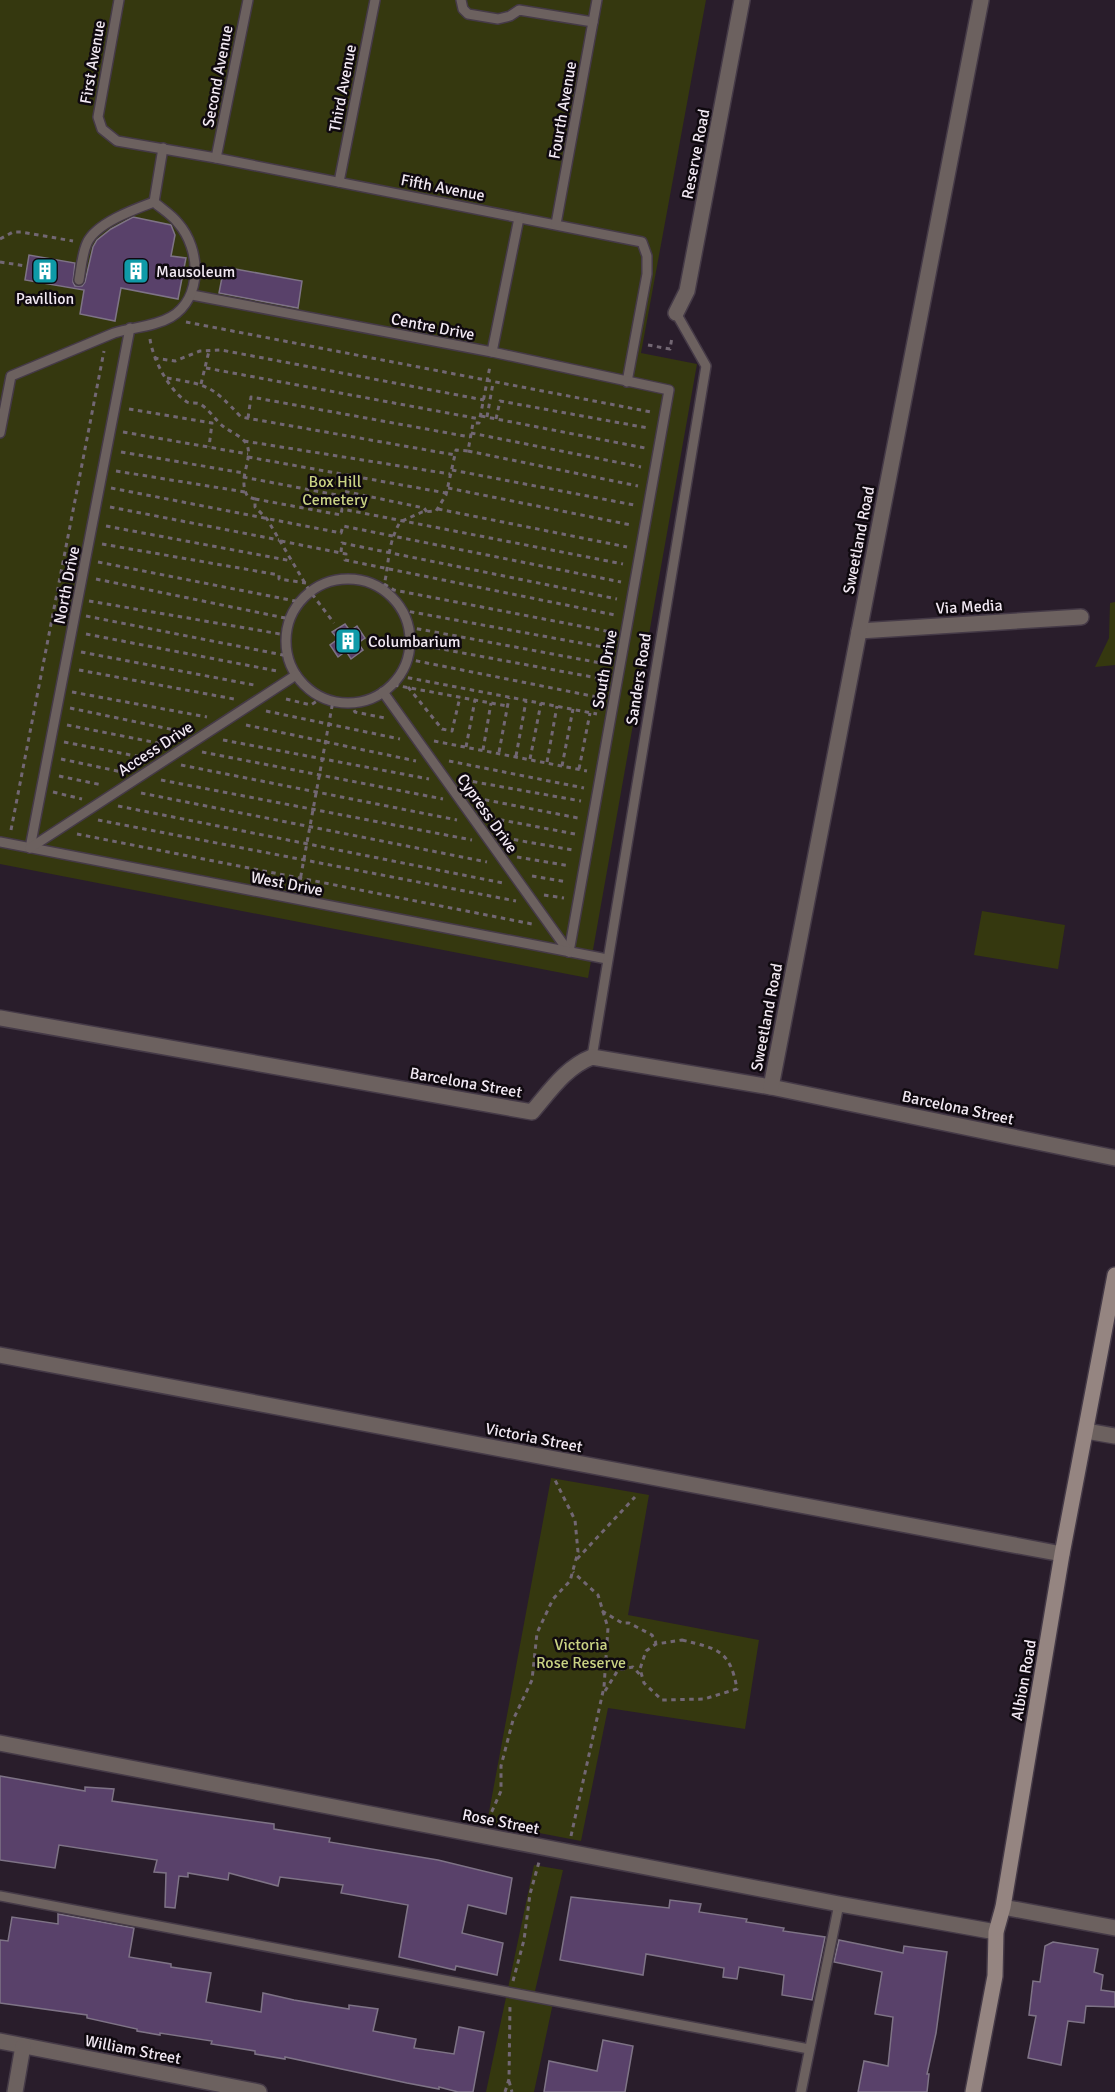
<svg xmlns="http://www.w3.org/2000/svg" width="1115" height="2092" viewBox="0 0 1115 2092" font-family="Signika,sans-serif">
<rect width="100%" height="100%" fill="#291d2b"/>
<g fill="#35380f">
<polygon points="0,0 706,0 641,353 697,364 588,978 0,864"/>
<polygon points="1115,602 1115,665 1095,667 1109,638 1110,603"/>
<polygon points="982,911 1065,925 1058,969 974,955"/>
<polygon points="551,1478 649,1495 628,1615 759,1640 745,1729 608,1708 581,1841 487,1823"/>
<polygon points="534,1865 563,1870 535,1991 553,2003 534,2092 486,2092"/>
</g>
<g fill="#59416a" stroke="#7e7386" stroke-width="1.5">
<polygon points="133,217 171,225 175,235 171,256 186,258 178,299 121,288 115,321 80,314 84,290 25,280 29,255 75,263 73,282 75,286 82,286 85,282 93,247 97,240 111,229"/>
<polygon points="224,267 302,281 298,308 219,293"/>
<polygon points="345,624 350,631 357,626 365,638 358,643 363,650 351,659 346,651 338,657 330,645 338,639 332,632"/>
<polygon points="0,1776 85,1791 85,1787 114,1789 112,1801 274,1824 274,1829 330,1838 329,1842 438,1860 512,1878 506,1914 468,1905 462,1933 503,1943 497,1975 456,1966 455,1970 399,1957 408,1905 341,1893 343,1885 280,1877 278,1886 229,1873 228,1880 188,1873 188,1877 179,1876 175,1908 165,1907 166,1873 154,1872 157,1860 59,1845 55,1868 0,1860"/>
<polygon points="571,1897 669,1908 670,1900 701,1904 699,1912 747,1919 746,1922 784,1928 783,1931 825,1937 812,2000 782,1995 784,1975 739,1967 737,1979 723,1977 724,1968 646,1954 643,1975 560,1960"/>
<polygon points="58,1914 134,1928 129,1957 171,1964 171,1967 211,1973 206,2002 261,2012 263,1993 294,2000 349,2009 349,2005 378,2009 373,2031 416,2039 414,2048 454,2054 459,2027 484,2032 473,2092 458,2092 439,2087 439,2089 407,2083 285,2057 285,2059 255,2054 255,2051 211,2044 212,2041 160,2033 160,2035 137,2031 137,2029 87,2018 87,2015 0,2003 0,1940 8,1941 12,1917 58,1924"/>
<polygon points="839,1940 903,1953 904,1946 947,1952 936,2033 927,2074 929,2074 927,2092 858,2092 864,2061 888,2066 893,2017 875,2014 882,1972 834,1962"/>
<polygon points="1053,1942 1098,1949 1094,1972 1103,1975 1101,1990 1115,1992 1115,2007 1086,2006 1084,2023 1068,2021 1061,2065 1028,2058 1036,2016 1029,2015 1033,1981 1040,1982 1045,1946"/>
<polygon points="603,2040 633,2046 625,2092 544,2092 549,2061 597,2071"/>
</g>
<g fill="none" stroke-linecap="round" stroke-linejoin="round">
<defs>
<g id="lane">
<polyline points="119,0 98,117 102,129 117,141 216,158 642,242 647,256 647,274 627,382"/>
<polyline points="461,0 463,9 468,14 498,19 510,16 519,10 593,22"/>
<polyline points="216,158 248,0"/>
<polyline points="339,182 375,0"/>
<polyline points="154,202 163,148"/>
<polyline points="556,224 597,0"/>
<polyline points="192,295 492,352 669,390 569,952"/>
<polyline points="492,352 519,218"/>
<path d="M0,433L11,376L114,333C133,327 154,327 171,317C203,298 201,249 178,223C172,215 162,209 154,202C135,209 96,223 87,243C82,254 81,269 79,280"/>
<circle cx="348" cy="641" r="62"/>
<polyline points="383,692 569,952"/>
<polyline points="0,842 607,959"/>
<polyline points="30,848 130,328"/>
<polyline points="30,848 296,675"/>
<polyline points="592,1057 706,366 676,313"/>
<polyline points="0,1896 809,2049"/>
<polyline points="801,2092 839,1904"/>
</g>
<g id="street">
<polyline points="676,313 687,291 742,0"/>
<polyline points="859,631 1081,617"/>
<path d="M0,1018L532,1112C550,1091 566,1067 592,1057L771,1087L1115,1158"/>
<polyline points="771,1087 981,0"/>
<polyline points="0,1355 1062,1554"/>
<polyline points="1086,1431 1115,1436"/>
<polyline points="0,1743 839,1904 996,1932"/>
<polyline points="1003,1907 1115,1928"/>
<polyline points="0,2041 259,2092"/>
<polyline points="15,2092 23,2046"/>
</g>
<polyline id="secondary" points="973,2092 995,1976 996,1932 1003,1907 1062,1554 1115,1275"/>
</defs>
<use href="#lane" stroke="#453a47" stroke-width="12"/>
<use href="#street" stroke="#453a47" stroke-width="18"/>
<use href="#secondary" stroke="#453a47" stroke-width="18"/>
<g stroke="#726773" stroke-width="3" stroke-dasharray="4.5 4.5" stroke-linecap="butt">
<polyline points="0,239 13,232 21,232 73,241"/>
<polyline points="0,262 26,266"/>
<polyline points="186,322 651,412"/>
<path d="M150,339C153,360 169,390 187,402C191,404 196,402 200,404C209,409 216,421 224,427C231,432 241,436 246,443C255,458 236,478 248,497L255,499V507L267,519L309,590L334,623"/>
<polyline points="648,345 670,349 672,337"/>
<polyline points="154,358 175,361 200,351 221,350 484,400"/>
<polyline points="206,368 480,419"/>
<path d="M167,378C209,385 212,386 241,417L455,455"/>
<polyline points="201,384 209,351"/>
<polyline points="129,409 212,423 209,447"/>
<polyline points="481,416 645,448"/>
<polyline points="487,417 493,383"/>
<polyline points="248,418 251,397 470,437"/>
<polyline points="496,419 500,401 648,428"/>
<polyline points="123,432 248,454"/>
<polyline points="471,433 641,467"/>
<polyline points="244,441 450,474"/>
<polyline points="468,451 638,486"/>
<polyline points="121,452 244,473"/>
<polyline points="248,457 446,493"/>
<polyline points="452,470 634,505"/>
<polyline points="116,471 245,492"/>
<polyline points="243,477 342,496 343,491 424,508 427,512"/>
<polyline points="111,488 341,533 343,526 621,582"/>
<polyline points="448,488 631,525"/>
<polyline points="255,499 341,515 342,509 623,564"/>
<polyline points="110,507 279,540"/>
<polyline points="438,509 627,547"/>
<polyline points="106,526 292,561"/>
<polyline points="281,541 346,554 345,560 615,615"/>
<polyline points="102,544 279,575 279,579 306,583"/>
<polyline points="341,552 342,543 617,599"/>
<polyline points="98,562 300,602"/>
<polyline points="96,579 290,619"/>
<polyline points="384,584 394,590 611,632"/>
<path d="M383,589C390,564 386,547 400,522L422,512L436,511L446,495L456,450L468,451L473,423H479L490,366"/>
<polyline points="89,601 286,635"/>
<polyline points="401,610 608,648"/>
<polyline points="86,616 288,656"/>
<polyline points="408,627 606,664"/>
<polyline points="86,634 277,671"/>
<polyline points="409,643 603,679"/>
<polyline points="81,652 254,685"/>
<polyline points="407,659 602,698"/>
<polyline points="79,670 234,699"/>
<polyline points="399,676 597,714"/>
<polyline points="394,685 507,706"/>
<polyline points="408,687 442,729 452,731 460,697"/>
<polyline points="72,692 207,717"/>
<polyline points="286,699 311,705 323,697"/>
<polyline points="350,702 355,712 385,718"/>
<polyline points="70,708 184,732"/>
<polyline points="266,711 400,739"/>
<polyline points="67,725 163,744"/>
<polyline points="246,725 416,761"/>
<polyline points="223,740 429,779"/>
<polyline points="434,741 587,771"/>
<polyline points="64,742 146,758"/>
<polyline points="466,747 475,700"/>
<polyline points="483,750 491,703"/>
<polyline points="202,752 443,799"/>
<polyline points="499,752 509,698"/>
<polyline points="516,756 526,701"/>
<polyline points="61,759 122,772"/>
<polyline points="530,759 541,703"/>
<polyline points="449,761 584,788"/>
<polyline points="547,762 557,706"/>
<polyline points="181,765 457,820"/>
<polyline points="562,766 573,709"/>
<polyline points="579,769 590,713"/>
<polyline points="59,776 102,785"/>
<polyline points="161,780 472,840"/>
<polyline points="464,780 581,801"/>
<polyline points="53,792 82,799"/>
<polyline points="141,793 487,862"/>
<polyline points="476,798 578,818"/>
<polyline points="118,806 503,883"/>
<polyline points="491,818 575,834"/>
<polyline points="98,820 516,901"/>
<polyline points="11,830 104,351"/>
<polyline points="77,834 532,924"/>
<polyline points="505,838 573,850"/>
<polyline points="517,857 570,866"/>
<polyline points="532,876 567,882"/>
<polyline points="299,886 333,701"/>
<polyline points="544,895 564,898"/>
<polyline points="577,1559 635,1497"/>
<polyline points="602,1611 622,1623 629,1623 652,1635 656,1643"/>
<path d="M682,1640C717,1649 730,1649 737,1689L704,1699L662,1700L644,1683L640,1669L646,1651L656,1644Z"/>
<polyline points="605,1691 618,1670 633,1667 642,1677"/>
<polyline points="488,1820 501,1791 501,1766 513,1720 532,1680 537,1633 553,1599 570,1581 578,1552 575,1520 554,1478"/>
<polyline points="571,1836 604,1687 608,1628 598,1595 573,1572"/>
<polyline points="513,1981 524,1940 530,1894 539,1862"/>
<polyline points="509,2081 512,2092"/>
<polyline points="505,2092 509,2079 510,2006"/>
</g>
<use href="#lane" stroke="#6c615f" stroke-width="9"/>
<use href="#street" stroke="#6c615f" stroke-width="15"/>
<use href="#secondary" stroke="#958581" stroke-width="15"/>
</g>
<defs>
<symbol id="building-square" viewBox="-11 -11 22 22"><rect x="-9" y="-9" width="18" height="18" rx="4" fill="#0f9aa8" stroke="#0f090f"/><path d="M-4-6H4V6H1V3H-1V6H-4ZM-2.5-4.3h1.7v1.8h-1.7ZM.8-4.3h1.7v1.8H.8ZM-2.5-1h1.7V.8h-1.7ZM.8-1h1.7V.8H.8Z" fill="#fff"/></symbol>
</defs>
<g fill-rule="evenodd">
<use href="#building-square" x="30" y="256" width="30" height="30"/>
<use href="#building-square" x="121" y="256" width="30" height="30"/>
<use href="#building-square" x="333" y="626" width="30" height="30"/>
</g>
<g text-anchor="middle" stroke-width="5" stroke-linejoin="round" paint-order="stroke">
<g font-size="16" fill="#f2e9f3" stroke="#0f090f">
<text transform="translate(92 62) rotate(-80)" y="6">First Avenue</text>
<text transform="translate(217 76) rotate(-79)" y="6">Second Avenue</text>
<text transform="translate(342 88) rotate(-79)" y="6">Third Avenue</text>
<text transform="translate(562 110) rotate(-80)" y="6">Fourth Avenue</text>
<text transform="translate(695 154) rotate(-79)" y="6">Reserve Road</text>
<text transform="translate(443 187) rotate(11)" y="6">Fifth Avenue</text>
<text transform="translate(433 326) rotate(11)" y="6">Centre Drive</text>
<text transform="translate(858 540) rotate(-79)" y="6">Sweetland Road</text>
<text transform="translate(66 585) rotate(-79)" y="6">North Drive</text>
<text transform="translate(969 606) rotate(-3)" y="6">Via Media</text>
<text transform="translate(604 669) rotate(-80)" y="6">South Drive</text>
<text transform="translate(638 679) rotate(-81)" y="6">Sanders Road</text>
<text transform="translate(155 748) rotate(-33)" y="6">Access Drive</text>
<text transform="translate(488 813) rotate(55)" y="6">Cypress Drive</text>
<text transform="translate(287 883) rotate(11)" y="6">West Drive</text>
<text transform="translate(766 1017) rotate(-79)" y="6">Sweetland Road</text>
<text transform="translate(466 1082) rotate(10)" y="6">Barcelona Street</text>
<text transform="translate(958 1107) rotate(12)" y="6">Barcelona Street</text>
<text transform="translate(534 1437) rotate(11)" y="6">Victoria Street</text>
<text transform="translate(1023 1680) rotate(-80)" y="6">Albion Road</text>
<text transform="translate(501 1821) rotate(11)" y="6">Rose Street</text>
<text transform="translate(133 2049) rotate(11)" y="6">William Street</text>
</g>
<g font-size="16" fill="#f2e9f3" stroke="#0f090f" text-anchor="start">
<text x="156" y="277">Mausoleum</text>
<text x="45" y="304" text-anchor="middle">Pavillion</text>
<text x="368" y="647">Columbarium</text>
</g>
<g font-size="16" fill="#c9d283" stroke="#0f090f">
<text x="335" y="487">Box Hill<tspan x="335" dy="18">Cemetery</tspan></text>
<text x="581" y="1650">Victoria<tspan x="581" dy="18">Rose Reserve</tspan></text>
</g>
</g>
</svg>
